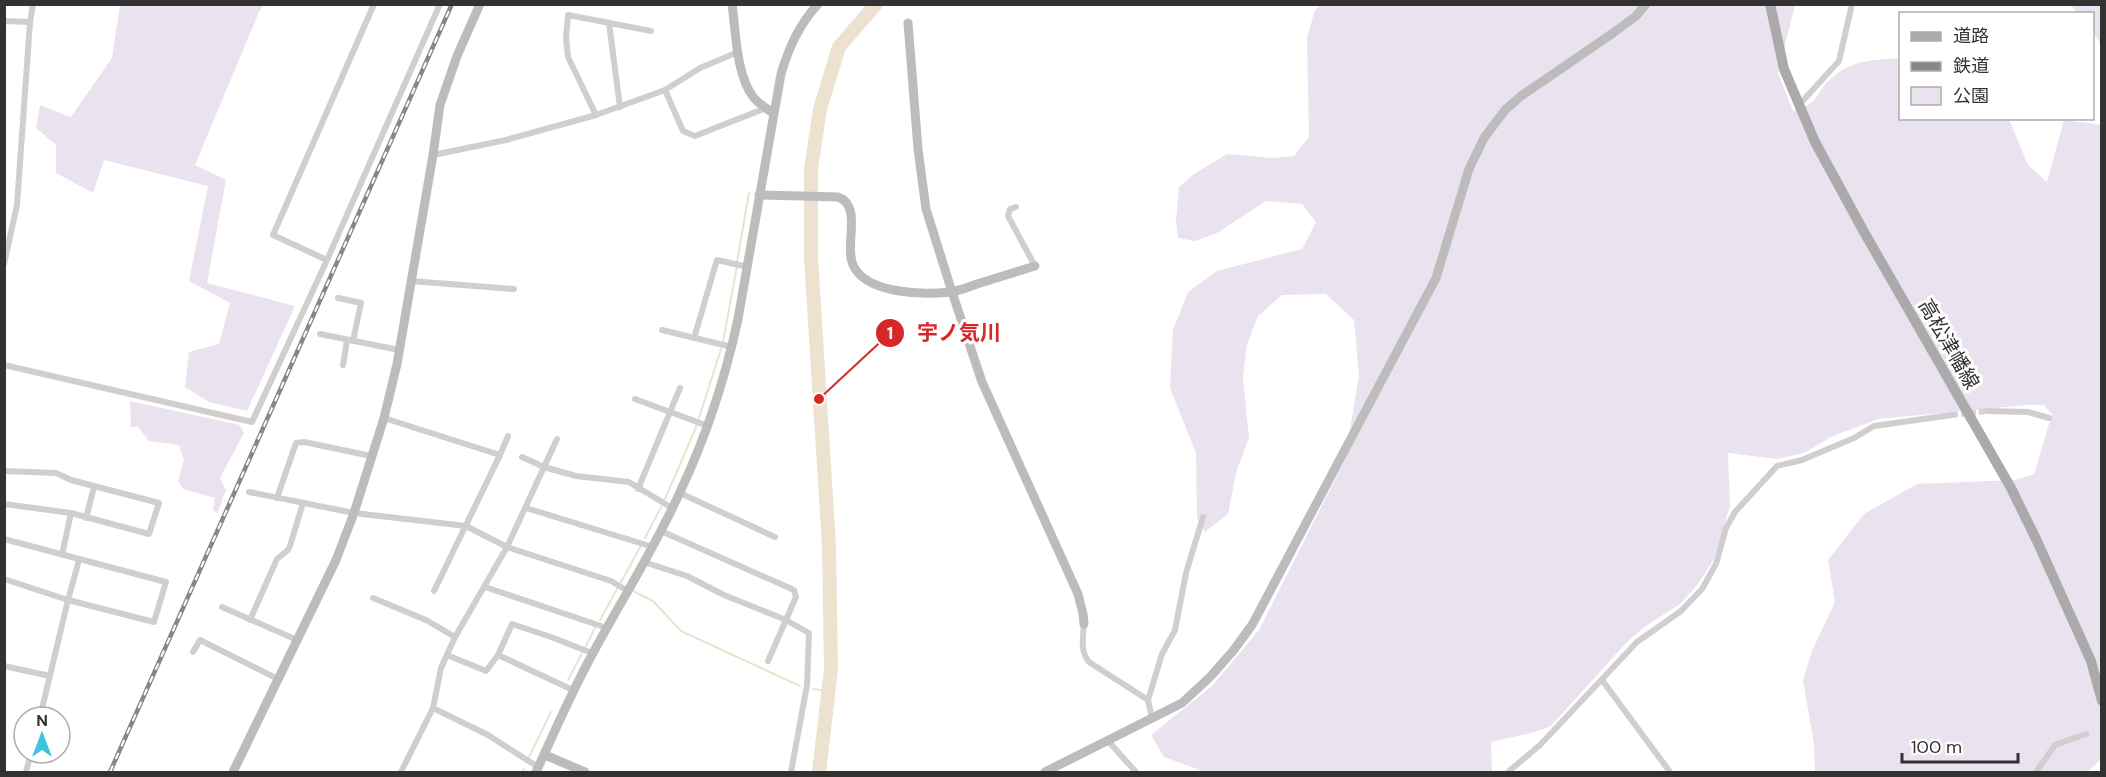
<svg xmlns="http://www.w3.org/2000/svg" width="2106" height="777" viewBox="0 0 2106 777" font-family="'DM Sans','Noto Sans JP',sans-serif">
<rect width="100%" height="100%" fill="#fff"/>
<g fill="#eae2ee">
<polygon points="120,5 264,5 259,12 195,165 226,180 207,283 295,306 247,411 209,402 185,387 189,352 219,344 230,303 189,281 208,186 104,160 93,193 56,173 56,145 36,128 40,105 71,117 112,58"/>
<path d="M1321,5H1795L1778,73L1793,111C1821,104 1815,91 1834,76C1855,59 1875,60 1900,58V118L2009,119L2028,165L2047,182L2064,120L2101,125L2102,758L2087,772H1815L1814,744L1803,680L1812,651L1835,602L1828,560L1864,514L1917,484L2015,480L2034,474L2052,414L2044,405H2027L1878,419L1831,437L1804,453L1777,459L1728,453L1730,506L1714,559L1698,584L1680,604L1644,627L1625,644L1551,726C1532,735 1512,736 1491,742L1492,772H1205L1164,757L1151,735L1211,687L1259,630L1345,460L1359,375L1354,320L1326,294L1282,295L1258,316L1247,344L1243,377L1249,437L1236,473L1228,514L1205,532L1197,519L1196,453L1170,388L1173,330L1188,292L1217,271L1302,249L1316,222L1302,204L1266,201L1217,233L1195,241L1178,238L1176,219L1179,187L1194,174L1227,154L1272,158L1294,156L1309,137L1307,38L1315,10Z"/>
<polygon points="2071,5 2101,5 2101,44 2093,33 2092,14 2078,13"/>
<polygon points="130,401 240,425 244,433 220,478 226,490 217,514 213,509 215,498 183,489 178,481 184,460 179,445 149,441 138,427 131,427"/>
</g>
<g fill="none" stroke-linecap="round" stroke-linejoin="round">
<g stroke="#ece2cf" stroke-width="2">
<polyline points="737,262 749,193"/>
<polyline points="723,342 737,266"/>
<polyline points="699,418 721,349"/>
<polyline points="665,499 697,425"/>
<polyline points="645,538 661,507"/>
<polyline points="621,582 642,544"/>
<polyline points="633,591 653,601 681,631 800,686"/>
<polyline points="600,620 617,589"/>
<polyline points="586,646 595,628"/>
<polyline points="568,680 582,653"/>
<polyline points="813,689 828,691"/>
<polyline points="529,757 551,712"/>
<polyline points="522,772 524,769"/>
</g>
<polyline stroke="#ece2cf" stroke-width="14" points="819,772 831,669 829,546 811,258 811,169 820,109 839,47 876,4"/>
<polyline stroke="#d6d6d6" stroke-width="6" stroke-dasharray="6 3" stroke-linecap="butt" points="1952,415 1987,411"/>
<g stroke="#cfcfcf" stroke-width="6">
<polyline points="4,21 30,22 17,205 4,264"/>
<polyline points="30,22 33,4"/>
<polyline points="609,23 620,107"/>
<polyline points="665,90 683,131 695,136 766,108"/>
<polyline points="1799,105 1839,61 1852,4"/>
<polyline points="596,115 568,57 566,37 568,15 651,31"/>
<polyline points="433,155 506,140 596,115 665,90 700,68 738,52"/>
<polyline points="1016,207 1010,209 1008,216 1035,266"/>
<polyline points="327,260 273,235 374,4"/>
<polyline points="411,281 514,289"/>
<polyline points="338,298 361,303 353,341"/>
<polyline points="662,330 732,347"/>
<polyline points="320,334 399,350"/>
<polyline points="694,338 717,260 748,267"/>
<polyline points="4,365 252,422 327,260 440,4"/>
<polyline points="343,365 347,340"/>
<polyline points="635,399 708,426"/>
<polyline points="1987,411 2028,412 2049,418"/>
<polyline points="384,418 500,455 434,591"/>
<polyline points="500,455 508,436"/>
<polyline points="522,457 544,467 576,476 629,482 672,508"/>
<polyline points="4,471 56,473 71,480 159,503 149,534 71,513 62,555"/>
<polyline points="638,489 680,388"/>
<polyline points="249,492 354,513 466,526 507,547 611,581 628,591"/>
<polyline points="680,493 775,537"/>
<polyline points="277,498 296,443 304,442 371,456"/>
<polyline points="4,504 71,513"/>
<polyline points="526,508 653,547"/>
<polyline points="86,518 94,487"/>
<polyline points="661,531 794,590 796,597 768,661"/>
<polyline points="4,539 166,582 154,622 68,600 40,717"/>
<polyline points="644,562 687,576 724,595 786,620 809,633 807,685 791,772"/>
<polyline points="4,579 68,600 79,560"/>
<polyline points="485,587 607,628"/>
<polyline points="373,598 426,620 455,637"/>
<polyline points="222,607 297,640"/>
<polyline points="250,620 277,559 289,549 303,503"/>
<path d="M1084,624C1083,638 1080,651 1089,662L1148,700L1152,719"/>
<polyline points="193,652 200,640 278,679"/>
<polyline points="447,655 486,671 498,655 512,624 551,637 592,653"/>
<polyline points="498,655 575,691"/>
<polyline points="4,666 50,676"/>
<polyline points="1602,680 1670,772"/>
<polyline points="1148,700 1162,654 1175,630 1186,573 1203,517"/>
<polyline points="433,708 488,735 538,767"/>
<polyline points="1108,741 1136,772"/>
<polyline points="26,772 31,753"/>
<polyline points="401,772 433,708 441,668 455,637 507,547 557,439"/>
<polyline points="1508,772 1540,745 1637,642 1681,611 1702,589 1716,564 1726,528 1735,512 1777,466 1802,460 1854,438 1874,426 1952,415"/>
<polyline points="2036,772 2055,745 2086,734"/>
</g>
<g stroke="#bcbcbc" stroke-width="9">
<path d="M732,4C736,32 736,76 754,98C759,104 767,109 773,113"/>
<polyline points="908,23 918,149 926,209 952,292 982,382 1078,594 1083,614 1084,624"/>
<path d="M759,195L838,197C863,206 844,245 853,265C866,294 923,295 950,292C959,291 969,287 977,284C996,278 1016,272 1035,266"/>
<polyline points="545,755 585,772"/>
<polyline points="233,772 336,560 354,513 384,418 397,364 433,155 440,105 457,56 480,4"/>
<path d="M536,772C554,733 572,691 593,653C622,599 655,548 680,492C706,437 725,379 738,319L781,74C789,47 799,25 818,4"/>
<polyline points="1045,772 1182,703 1210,677 1233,651 1252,625 1436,278 1469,169 1484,138 1505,110 1521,96 1613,33 1636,16 1646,4"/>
</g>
<polyline stroke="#aaa" stroke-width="10" points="1770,4 1784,69 1815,142 1864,232 2011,488 2037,541 2091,661 2102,701"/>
<defs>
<polyline id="rail" points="110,772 452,4"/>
</defs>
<use href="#rail" stroke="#878787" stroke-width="4.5"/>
<use href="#rail" stroke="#fff" stroke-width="2" stroke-dasharray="7" stroke-linecap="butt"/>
</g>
<g text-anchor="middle" stroke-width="6" stroke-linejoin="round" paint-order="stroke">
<g font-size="20" fill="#323232" stroke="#fff">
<text transform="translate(1949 344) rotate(60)" y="7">高松津幡線</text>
</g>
</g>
<path fill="none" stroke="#d62828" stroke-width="2" d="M819 399L890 333"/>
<g fill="#d62828" stroke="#fff" stroke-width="2">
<circle cx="819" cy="399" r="6"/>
<circle cx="890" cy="333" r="15"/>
</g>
<g font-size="18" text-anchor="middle" font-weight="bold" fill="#fff">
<text x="890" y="339">1</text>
</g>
<g font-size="21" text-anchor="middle" font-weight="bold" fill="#d62828" stroke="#fff" stroke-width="6" stroke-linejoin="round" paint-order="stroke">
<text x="959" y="340">宇ノ気川</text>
</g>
<rect width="2106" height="777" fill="none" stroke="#323232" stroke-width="12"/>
<rect x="1899" y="12" width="195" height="108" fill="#ffffff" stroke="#adadad" stroke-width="1.5"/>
<rect x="1911" y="32" width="30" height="9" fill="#aaaaaa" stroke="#adadad" stroke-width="1.5"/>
<text x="1953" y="42" font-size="18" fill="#323232">道路</text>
<rect x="1911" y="62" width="30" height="9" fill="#878787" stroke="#adadad" stroke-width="1.5"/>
<text x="1953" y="72" font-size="18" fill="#323232">鉄道</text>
<rect x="1911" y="87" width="30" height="18" fill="#eae2ee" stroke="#adadad" stroke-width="1.5"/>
<text x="1953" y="102" font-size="18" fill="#323232">公園</text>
<g transform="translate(42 735)"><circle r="28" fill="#ffffff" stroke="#adadad" stroke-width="1.5"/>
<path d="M0-4.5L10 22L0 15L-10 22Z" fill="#3fc4de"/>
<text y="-9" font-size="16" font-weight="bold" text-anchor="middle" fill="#323232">N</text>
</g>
<path d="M1902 753v9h116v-9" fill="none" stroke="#323232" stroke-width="3"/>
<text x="1911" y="753" font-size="18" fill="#323232" stroke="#ffffff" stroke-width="4.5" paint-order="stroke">100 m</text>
</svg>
